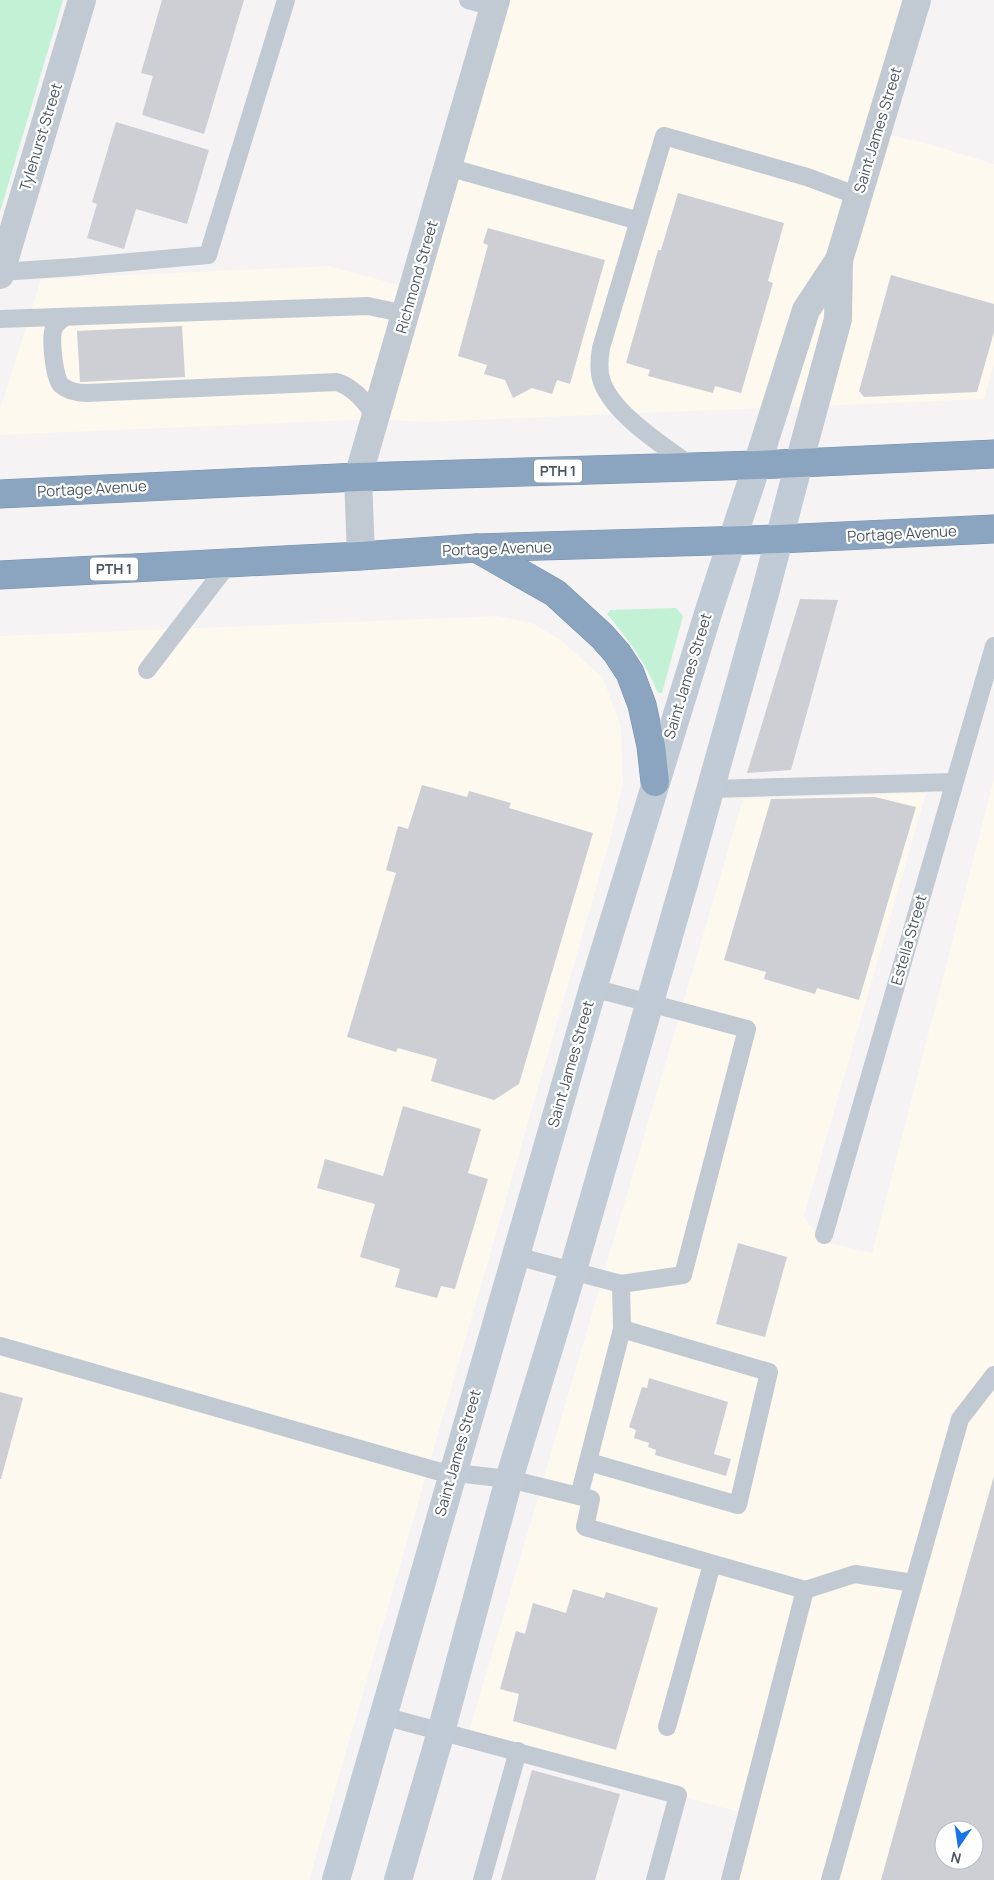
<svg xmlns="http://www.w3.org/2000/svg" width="994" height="1880" viewBox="0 0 994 1880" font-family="Manrope,sans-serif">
<rect width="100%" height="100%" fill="#f5f3f3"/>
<g fill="#fdf9ef" fill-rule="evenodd">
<polygon points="496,0 917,0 878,132 929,144 994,164 994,364 984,399 426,422 376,419 0,435 0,410 41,279 329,266 413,289"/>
<polygon points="499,616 534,624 562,641 603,678 621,727 623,783 611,836 309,1880 0,1880 0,636"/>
<path d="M994,779V1880H730L746,1814L518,1751L467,1739L743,799L926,793L804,1216L821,1241L872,1253ZM944,1830H974V1860H944Z"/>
</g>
<g fill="#c3f1d5">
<polygon points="0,0 63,0 0,212"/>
<path d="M676,608L683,616L662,693H658C646,663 628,639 607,614L610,610Z"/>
</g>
<g fill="#cdcfd5" fill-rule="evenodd">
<polygon points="162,0 244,0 204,134 142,115 153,76 141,73"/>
<polygon points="116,122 209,150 187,224 136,209 124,249 87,238 97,204 92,202"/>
<polygon points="678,193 784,223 768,281 773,283 741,393 715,386 713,393 648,376 650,370 626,363 658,250 661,250"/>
<polygon points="488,228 605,260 570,384 557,380 552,394 532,388 513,398 505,380 484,374 487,365 458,356 488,245 483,243"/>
<polygon points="891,275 994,304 994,332 977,392 864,397 859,391"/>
<polygon points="182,326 185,377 80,382 77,331"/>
<polygon points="800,599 838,600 791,770 747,773"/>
<polygon points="422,785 467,797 469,791 511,803 509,808 593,833 519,1084 494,1100 431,1081 437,1059 398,1048 396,1052 347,1037 396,873 386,870 398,826 408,829"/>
<polygon points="875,797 916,807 859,1000 817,988 815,994 764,979 766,972 724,960 771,799"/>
<polygon points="403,1106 481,1129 468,1173 488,1179 455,1289 441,1286 437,1298 395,1287 400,1269 360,1257 375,1204 317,1188 325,1159 383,1176"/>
<polygon points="738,1243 787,1257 765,1337 716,1324"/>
<polygon points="649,1378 728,1402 714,1454 731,1459 726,1476 655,1455 656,1450 648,1447 649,1443 634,1438 636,1430 629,1427 642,1387 647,1388"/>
<polygon points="0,1392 23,1398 1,1479 0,1479"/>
<path d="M994,1476V1880H881L969,1564ZM944,1830H974V1860H944Z"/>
<polygon points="573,1589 604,1598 606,1592 658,1608 616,1750 513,1721 519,1694 500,1689 516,1631 525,1634 533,1603 566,1613"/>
<polygon points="532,1770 620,1794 595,1880 501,1880"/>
</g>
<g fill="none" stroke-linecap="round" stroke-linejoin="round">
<defs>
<g id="highway">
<polyline points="0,494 358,477 757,465 994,454"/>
<polyline points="476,548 555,593 602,636 617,653 630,673 642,705 651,746 655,782"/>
<polyline points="0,575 361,556 476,548 779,539 994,529"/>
</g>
</defs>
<use href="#highway" stroke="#7690ad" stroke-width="29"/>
<g stroke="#c1cad2" stroke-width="18">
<polyline points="468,0 494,7"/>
<polyline points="448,167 639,221"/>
<polyline points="1,272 74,267 208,255 286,0"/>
<path d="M65,317C61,320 56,323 54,328C50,337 54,378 61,385C68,391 77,393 87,393L337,382C355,388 367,403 376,419"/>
<polyline points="0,319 368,306 406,314"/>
<path d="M691,466C664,446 614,415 602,382C598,371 599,360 601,348L664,136L807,177L858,196"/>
<polyline points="147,670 229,563"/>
<polyline points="710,789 954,782"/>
<polyline points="824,1235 994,646"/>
<polyline points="516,1256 621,1284 683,1275 747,1029 593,988"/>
<polyline points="621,1284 622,1329"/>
<polyline points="0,1346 437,1471 509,1479 591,1499 585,1527 805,1590"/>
<polyline points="579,1496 622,1329 769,1372 738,1505 589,1462"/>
<polyline points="383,1716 678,1795 655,1880"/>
<polyline points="667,1727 712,1564"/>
<polyline points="482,1880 518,1751"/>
<polyline points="730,1880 805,1590 855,1574 913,1583"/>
<polyline points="830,1880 960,1419 994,1375"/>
</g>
<g stroke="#c1cad2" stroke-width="28">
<polyline points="0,275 82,0"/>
<polyline points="799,463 838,319 839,260 917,0"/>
<polyline points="757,465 806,310 839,260"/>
<polyline points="361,556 358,477 496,0"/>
</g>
<g stroke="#c1cbd6" stroke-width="28">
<polyline points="336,1880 593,988 710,607 757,465"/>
<polyline points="398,1880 441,1732 509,1479 573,1270 687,873 764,597 799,463"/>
</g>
<use href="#highway" stroke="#8ba5c1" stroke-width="28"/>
</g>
<g text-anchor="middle" stroke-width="4.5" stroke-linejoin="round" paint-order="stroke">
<g fill="#fff" stroke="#808990" stroke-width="1">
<rect x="534" y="459.5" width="48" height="23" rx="4"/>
<rect x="90" y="557.5" width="48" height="23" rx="4"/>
</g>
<g font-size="14" font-weight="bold" fill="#4a5661">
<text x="558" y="476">PTH 1</text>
<text x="114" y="574">PTH 1</text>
</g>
<g font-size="15" fill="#4a5661" stroke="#fff">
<text transform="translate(878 130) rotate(-73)" y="5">Saint James Street</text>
<text transform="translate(41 137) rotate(-73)" y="5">Tylehurst Street</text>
<text transform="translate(417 277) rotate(-74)" y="5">Richmond Street</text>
<text transform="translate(92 489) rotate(-3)" y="5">Portage Avenue</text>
<text transform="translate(902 534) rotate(-3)" y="5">Portage Avenue</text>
<text transform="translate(497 549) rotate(-2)" y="5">Portage Avenue</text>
<text transform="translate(688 676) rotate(-73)" y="5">Saint James Street</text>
<text transform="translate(909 940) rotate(-74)" y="5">Estella Street</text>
<text transform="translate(571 1064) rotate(-74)" y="5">Saint James Street</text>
<text transform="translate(458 1453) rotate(-74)" y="5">Saint James Street</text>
</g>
</g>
<g transform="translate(959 1845) rotate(193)"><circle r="24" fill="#ffffff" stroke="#b7bbc0"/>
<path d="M0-4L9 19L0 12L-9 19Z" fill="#1a73e8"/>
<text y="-8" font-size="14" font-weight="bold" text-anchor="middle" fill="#4a5661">N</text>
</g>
</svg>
